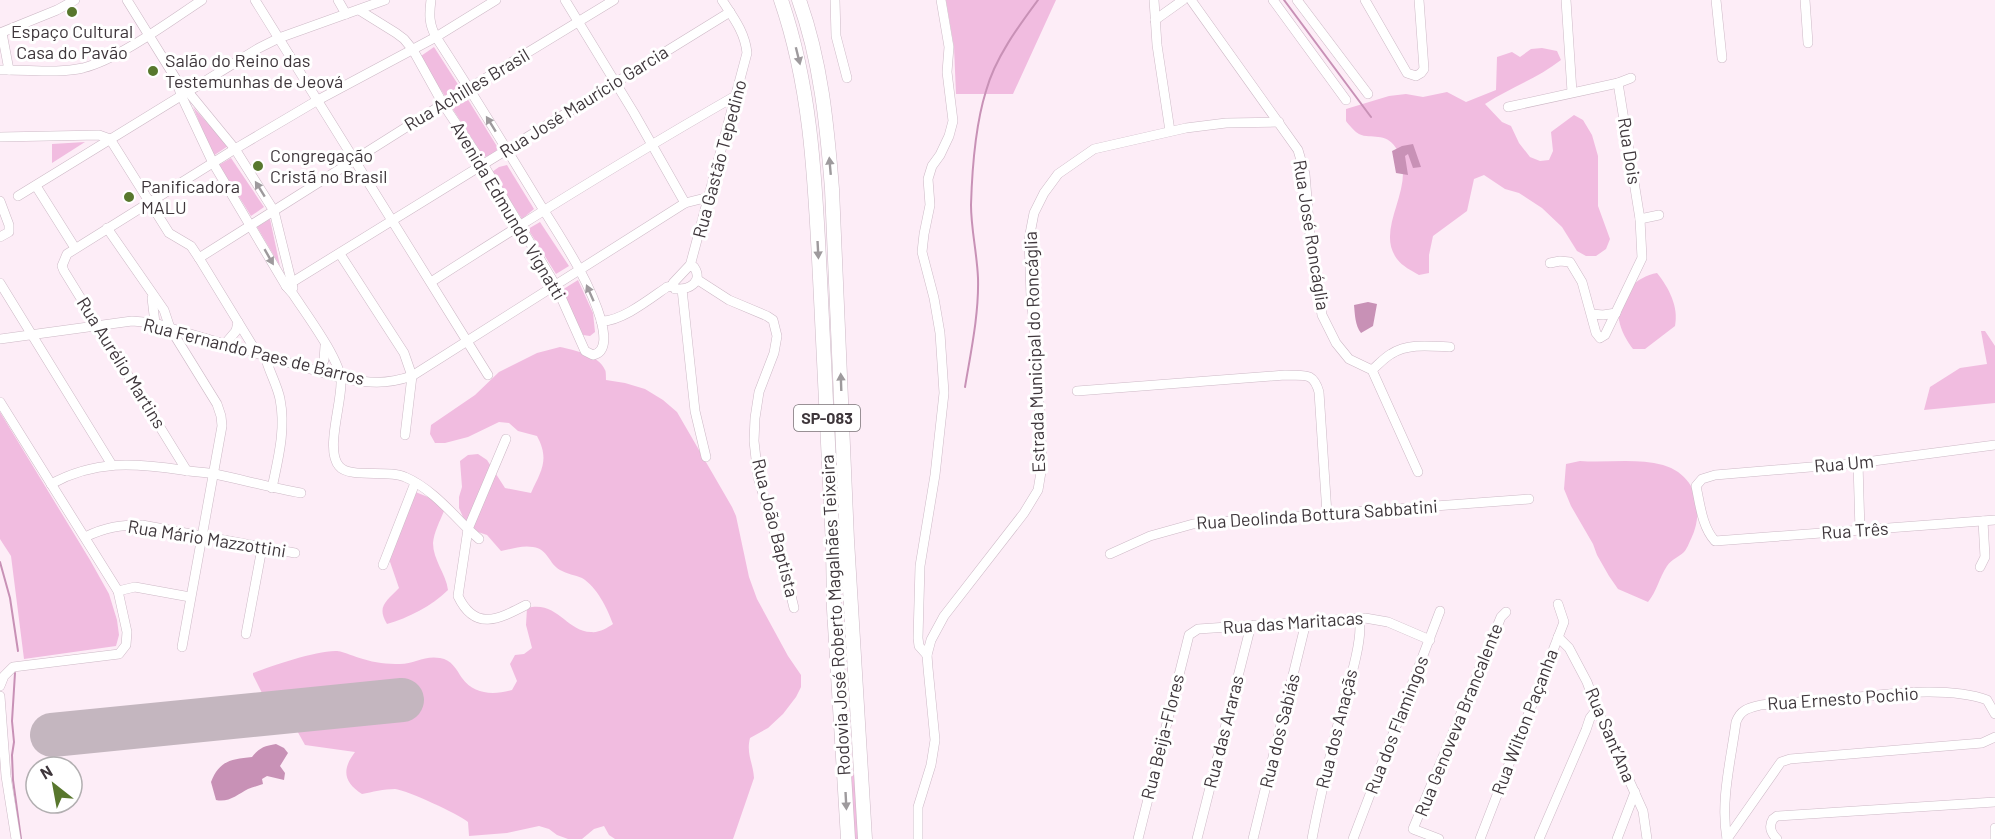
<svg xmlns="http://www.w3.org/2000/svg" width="1995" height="839" viewBox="0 0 1995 839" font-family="Barlow,sans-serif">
<rect width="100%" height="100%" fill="#fdedf7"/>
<g fill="#f1bce0">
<polygon points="946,0 1056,0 1013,94 956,94 954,47"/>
<polygon points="434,47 459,86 445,96 432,77 421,56"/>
<path d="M1542,48L1557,51L1561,60C1538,78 1510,88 1485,104L1502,122L1511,126L1519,143L1530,157L1540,161L1549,160L1553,151L1551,132L1574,115L1583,120L1592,135L1598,156V206L1610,239L1606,249L1596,256H1586L1577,251L1562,227L1542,208L1519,193L1505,189L1484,175L1474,179L1467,211L1433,236L1429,255V273L1419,275C1412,271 1402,266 1397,259C1373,227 1420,185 1396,148C1385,131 1372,140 1359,134C1355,132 1349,125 1346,121V109L1389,96L1406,94L1423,97L1447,92L1466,102L1496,90L1497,57L1512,52L1520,57L1531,49Z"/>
<path d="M467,98L498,148C495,153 490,156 484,157L452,108L458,102Z"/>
<polygon points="193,107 228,146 213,156"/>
<polygon points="85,142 52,163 52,144"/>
<polygon points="231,158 264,207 251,216 219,165"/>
<polygon points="507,165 534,209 522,219 492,172 499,167"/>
<polygon points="270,219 280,266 257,227"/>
<polygon points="540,222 569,266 556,274 528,229"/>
<path d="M1657,273C1669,288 1679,307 1675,326L1645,349H1633C1627,341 1621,331 1619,320C1614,297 1637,276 1657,273Z"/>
<polygon points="578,280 593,313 595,332 590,336 583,335 562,290"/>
<polygon points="1981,331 1985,331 1995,346 1995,403 1924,410 1930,387 1960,368 1987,364"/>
<path d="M560,347C574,350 599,355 605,370C606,370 606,379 606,380L625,383L645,389L663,400L677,412L732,507L736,516L749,577L757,599L788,656L801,675V687L796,697L783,714L768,728L750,738C746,754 753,762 754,778L733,839H615L609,835L604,826L594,829L582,839H568L557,835L549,829L539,826L507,833L469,836L468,822C458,814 407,790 395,789C384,789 372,792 362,794C343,782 342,769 355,752L305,745L295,727L305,723L314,722L376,720L402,705L401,695L393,698L308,708L267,703L253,675V673C272,666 317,650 337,651C346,652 354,657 363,659C375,663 387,664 400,664C414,664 425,655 440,658C452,660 456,669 462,678C474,695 494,695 512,690L517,681L510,664L515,655L524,654L532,648L526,625L527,608C557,600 566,631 591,632C599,633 607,628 613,624C607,608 597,587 582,578C575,575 567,574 560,570C549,564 548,549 533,547C522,545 512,549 501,551L487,535L478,532L463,517L459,508V497L462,487L460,461L468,455L478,454L487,460L505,488L531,493C541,471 550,460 537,436L518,431L509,423L499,422L468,437L445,443H435L430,434L431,425L475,395L499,372L537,353Z"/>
<polygon points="0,412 90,560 109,594 117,620 119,635 116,646 24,659 11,556 0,539"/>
<path d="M1580,461C1607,463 1637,458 1663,465C1697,475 1705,510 1691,539C1689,543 1687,549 1684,552C1679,557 1672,559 1667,566C1659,578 1657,591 1648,602L1618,589L1609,576L1597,555L1593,544L1571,506L1564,489L1566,464Z"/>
<path d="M413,491L438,501L444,511C440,521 434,532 433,543C433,560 446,574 448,590C432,606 408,618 387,624C376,606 387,601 399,588L389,559Z"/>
<polygon points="856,772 861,839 852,839 847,775"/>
</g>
<g fill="#c891b6">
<polygon points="1413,144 1421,167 1413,168 1408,154 1405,156 1408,175 1396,173 1392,151 1402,146"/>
<path d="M1368,302L1377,304L1373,326L1361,333C1355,325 1355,315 1354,305Z"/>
<path d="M276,744L284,748L288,753L280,766L285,773L284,780L267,776L262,779L263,784C258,786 253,787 248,789C238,794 229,803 216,800L211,782C219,761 231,759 252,757C259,748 264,746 276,744Z"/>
</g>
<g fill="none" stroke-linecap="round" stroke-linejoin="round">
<g stroke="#c891b6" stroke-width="2">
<polyline points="1284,0 1371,117"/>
<path d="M965,387C971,351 979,314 978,278C977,253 971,229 971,205C972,171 976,123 986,91C995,58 1018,27 1038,0"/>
<polyline points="0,562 10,598 18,651"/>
<polyline points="15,673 12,721 14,742 12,755 13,780 21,839"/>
</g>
<polyline stroke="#c4b6bf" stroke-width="44" points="52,735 402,700"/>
<defs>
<g id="minor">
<path d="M127,0L176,79L181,95L213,163L286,286L293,294C306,314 340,359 341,381C342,403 325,450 339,466C349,479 388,469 405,477C429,487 450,511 468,529L458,596C475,632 499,619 526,605"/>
<polyline points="255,0 488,375"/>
<polyline points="338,0 346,14"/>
<polyline points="565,0 634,113 685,203"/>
<polyline points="835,0 836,36 847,78"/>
<polyline points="1154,0 1157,45 1170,131"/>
<polyline points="1191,0 1298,150 1305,174 1311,248 1322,315 1336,343 1349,359 1372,370 1418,472"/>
<polyline points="1273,0 1346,100"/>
<polyline points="1297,0 1368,94"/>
<polyline points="1365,0 1407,73 1416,76 1421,73 1424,69 1419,0"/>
<polyline points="1566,0 1572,92"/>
<polyline points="1716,0 1722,58"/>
<polyline points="1805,0 1808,43"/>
<path d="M359,10L396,33L404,39L413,50L443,104L483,164L556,286L585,351L593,355C608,352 604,332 601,320C589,279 562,240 540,204C506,148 472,92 436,37C429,24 429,15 431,0"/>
<polyline points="1155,20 1183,0"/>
<polyline points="0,33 57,10 75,0"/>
<polyline points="2,33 9,70"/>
<path d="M0,70C27,69 56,74 83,68C119,59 170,21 202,0"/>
<polyline points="185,88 235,149 274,211 293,288"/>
<polyline points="1508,107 1618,83 1631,78"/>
<polyline points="0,137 99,135 110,139"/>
<polyline points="110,139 169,233 191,246 199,258 257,353"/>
<polyline points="36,186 75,248"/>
<polyline points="18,196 259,48 279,38 385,0"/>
<polyline points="0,201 9,225 9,232 0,237"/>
<polyline points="1640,219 1659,215"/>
<polyline points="107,228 164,310 170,328 217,404 221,416 222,426 182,647"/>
<polyline points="340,254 404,353 412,376 405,435"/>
<polyline points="199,258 443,104 614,0"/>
<polyline points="1550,263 1560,261 1570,262 1582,282 1596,333 1600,338 1605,335 1642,258 1640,219 1618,83"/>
<path d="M689,266L694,267C704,282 689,290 675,289L673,283Z"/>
<path d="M690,266L747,53C745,32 733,17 722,0"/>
<polyline points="698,280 729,300 767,316 773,320 777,336 774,353 759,392 755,418 754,441 758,477 781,554 794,608"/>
<path d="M431,282C532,217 634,154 737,95"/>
<polyline points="0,283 112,465"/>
<polyline points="286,286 730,12"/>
<polyline points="682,289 695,411 706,457"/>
<polyline points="152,298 155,323"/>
<polyline points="1592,314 1603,315 1616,313"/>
<path d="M601,321C621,322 651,298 667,287L673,286"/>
<path d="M0,339L132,321L155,323L170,328L341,378C369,383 385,385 412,376L685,203L709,197"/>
<polyline points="225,344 236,331 238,322"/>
<path d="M265,355C268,370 277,384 280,399C286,430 278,459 272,488"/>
<path d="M1372,370C1378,365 1384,358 1391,354C1408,343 1430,346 1450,347"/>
<polyline points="319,371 324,360 325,346"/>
<path d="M1077,391L1285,375C1304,376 1313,371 1319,392L1327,514"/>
<polyline points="0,402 118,591 127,632 126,645 119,654 13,667 4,676 0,686"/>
<path d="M1995,445L1858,463L1715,475L1702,479L1696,486C1700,504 1702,527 1715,541L1995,520"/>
<polyline points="1858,463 1860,531"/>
<polyline points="187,471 64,271 62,266 67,254 235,149 318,100 436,37 496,0"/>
<path d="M51,484C95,460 134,463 182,470C193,472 204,472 215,474C244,480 272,488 301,493"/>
<path d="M85,537C106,527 120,525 142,525L295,553"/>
<polyline points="479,539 468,529 506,439"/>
<polyline points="1110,554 1150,536 1193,524 1529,499"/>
<polyline points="383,565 415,483"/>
<polyline points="1980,567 1985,557 1983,521"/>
<polyline points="118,591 135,587 190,597"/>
<polyline points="246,634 262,548"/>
<polyline points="1558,637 1569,648 1587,682 1597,709 1643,811 1647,839"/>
<polyline points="927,655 919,646 918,638 920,566 935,475 944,393 940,333 934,298 922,252 924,234 930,205 928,179 932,166 940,155 949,136 953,121 947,72 949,47 941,0"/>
<polyline points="0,696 6,776 16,839"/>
<polyline points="1995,828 1995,839"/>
<polyline points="918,839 918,807 931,765 935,740 928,668 927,655 931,640 944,616 1024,513 1038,490 1042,466 1041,439 1036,346 1031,296 1029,239 1034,213 1044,193 1058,174 1094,149 1186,128 1226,123 1279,122"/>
<polyline points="1138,839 1189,635 1198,629 1365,618 1388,622 1430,640"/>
<polyline points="1197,839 1251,625"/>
<polyline points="1253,839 1306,622"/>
<path d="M1312,839C1320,795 1331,752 1342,708C1348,687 1364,638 1359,618"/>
<polyline points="1353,839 1440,611"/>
<polyline points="1439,839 1413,829 1501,617 1506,612"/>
<polyline points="1480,839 1564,622 1558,604"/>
<polyline points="1539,839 1586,730 1590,718 1597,709"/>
<polyline points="1617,839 1635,792"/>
<path d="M1727,839C1720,801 1731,760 1736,722C1741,709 1749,708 1761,705C1791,702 1820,701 1849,698C1891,694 1948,686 1987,700L1995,714"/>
<polyline points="1727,839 1781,762 1790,759 1982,743 1995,737"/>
<path d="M1777,839C1771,833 1768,827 1773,819L1777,816L1995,802"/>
</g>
<g id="highway">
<path d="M781,0C812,90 815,183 820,278C824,367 829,457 833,546L834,609L848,839"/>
<path d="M799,0C821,61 827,125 832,189L847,540L865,839"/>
</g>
</defs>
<use href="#minor" stroke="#cdb9c6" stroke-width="10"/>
<use href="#highway" stroke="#cdb9c6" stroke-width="15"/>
<use href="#minor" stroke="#fff" stroke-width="9"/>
<use href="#highway" stroke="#fff" stroke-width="14"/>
</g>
<defs><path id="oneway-solid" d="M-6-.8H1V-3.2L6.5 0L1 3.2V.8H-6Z" transform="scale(1.5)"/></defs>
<g fill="#9e9a9d">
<use href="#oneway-solid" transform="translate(798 56) rotate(76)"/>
<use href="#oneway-solid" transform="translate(491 124) rotate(-122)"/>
<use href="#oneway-solid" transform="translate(830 166) rotate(-95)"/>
<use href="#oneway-solid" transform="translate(260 189) rotate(-122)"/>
<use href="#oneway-solid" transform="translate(818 250) rotate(87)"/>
<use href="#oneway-solid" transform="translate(269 257) rotate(60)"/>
<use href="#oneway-solid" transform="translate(590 293) rotate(-114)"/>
<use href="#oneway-solid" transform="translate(841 382) rotate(-92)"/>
<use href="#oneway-solid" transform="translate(846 801) rotate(87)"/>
</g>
<g fill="#58772d" stroke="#fff" stroke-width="2">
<circle cx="72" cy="12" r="6"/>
<circle cx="153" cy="71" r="6"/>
<circle cx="258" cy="166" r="6"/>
<circle cx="129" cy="197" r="6"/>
</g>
<g text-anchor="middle" stroke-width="6" stroke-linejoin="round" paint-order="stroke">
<rect fill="#fff" stroke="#787276" stroke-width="1.5" x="794" y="405" width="66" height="26" rx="4.5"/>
<g font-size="16" font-weight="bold" fill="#3e363b">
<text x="827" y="424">SP-083</text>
</g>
<g font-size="18" fill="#3e363b" stroke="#fff" text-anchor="start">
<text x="72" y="38" text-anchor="middle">Espaço Cultural<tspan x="72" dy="21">Casa do Pavão</tspan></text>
<text x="165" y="67">Salão do Reino das<tspan x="165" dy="21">Testemunhas de Jeová</tspan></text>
<text x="270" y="162">Congregação<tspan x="270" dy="21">Cristã no Brasil</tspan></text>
<text x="141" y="193">Panificadora<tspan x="141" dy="21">MALU</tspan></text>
</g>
<g font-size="18" fill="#3e363b" stroke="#fff">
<text transform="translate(467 90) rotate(-31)" y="6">Rua Achilles Brasil</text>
<text transform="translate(584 102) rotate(-32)" y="6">Rua José Maurício Garcia</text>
<text transform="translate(1629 151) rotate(81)" y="6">Rua Dois</text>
<text transform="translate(720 159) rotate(-75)" y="6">Rua Gastão Tepedino</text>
<text transform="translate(508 211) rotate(59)" y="6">Avenida Edmundo Vignatti</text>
<text transform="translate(1311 235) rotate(81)" y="6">Rua José Roncáglia</text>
<text transform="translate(254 352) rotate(14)" y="6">Rua Fernando Paes de Barros</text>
<text transform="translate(1035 352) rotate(-92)" y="6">Estrada Municipal do Roncáglia</text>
<text transform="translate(121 363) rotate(58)" y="6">Rua Aurélio Martins</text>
<text transform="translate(1844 464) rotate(-5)" y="6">Rua Um</text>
<text transform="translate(1317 515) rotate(-4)" y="6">Rua Deolinda Bottura Sabbatini</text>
<text transform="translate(775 528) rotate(76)" y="6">Rua João Baptista</text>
<text transform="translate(1855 531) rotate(-4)" y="6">Rua Três</text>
<text transform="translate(207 539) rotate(9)" y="6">Rua Mário Mazzottini</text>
<text transform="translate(836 615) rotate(-93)" y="6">Rodovia José Roberto Magalhães Teixeira</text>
<text transform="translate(1293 623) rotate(-4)" y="6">Rua das Maritacas</text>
<text transform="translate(1843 699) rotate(-4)" y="6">Rua Ernesto Pochio</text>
<text transform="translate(1459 720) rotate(-68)" y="6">Rua Genoveva Brancalente</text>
<text transform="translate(1525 722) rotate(-69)" y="6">Rua Wilton Paçanha</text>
<text transform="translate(1397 725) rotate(-69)" y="6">Rua dos Flamingos</text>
<text transform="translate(1337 729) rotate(-76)" y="6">Rua dos Anaçãs</text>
<text transform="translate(1280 731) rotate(-76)" y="6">Rua dos Sabiás</text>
<text transform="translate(1224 732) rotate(-76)" y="6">Rua das Araras</text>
<text transform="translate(1610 735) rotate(67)" y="6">Rua Sant’Ana</text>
<text transform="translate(1163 737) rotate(-76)" y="6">Rua Beija-Flores</text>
</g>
</g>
<g transform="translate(54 785) rotate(329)"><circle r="28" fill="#ffffff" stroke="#b2afb1" stroke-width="1.5"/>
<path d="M0-4.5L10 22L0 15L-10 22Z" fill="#58772d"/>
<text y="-9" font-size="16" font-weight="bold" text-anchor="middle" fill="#3e363b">N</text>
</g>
</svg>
